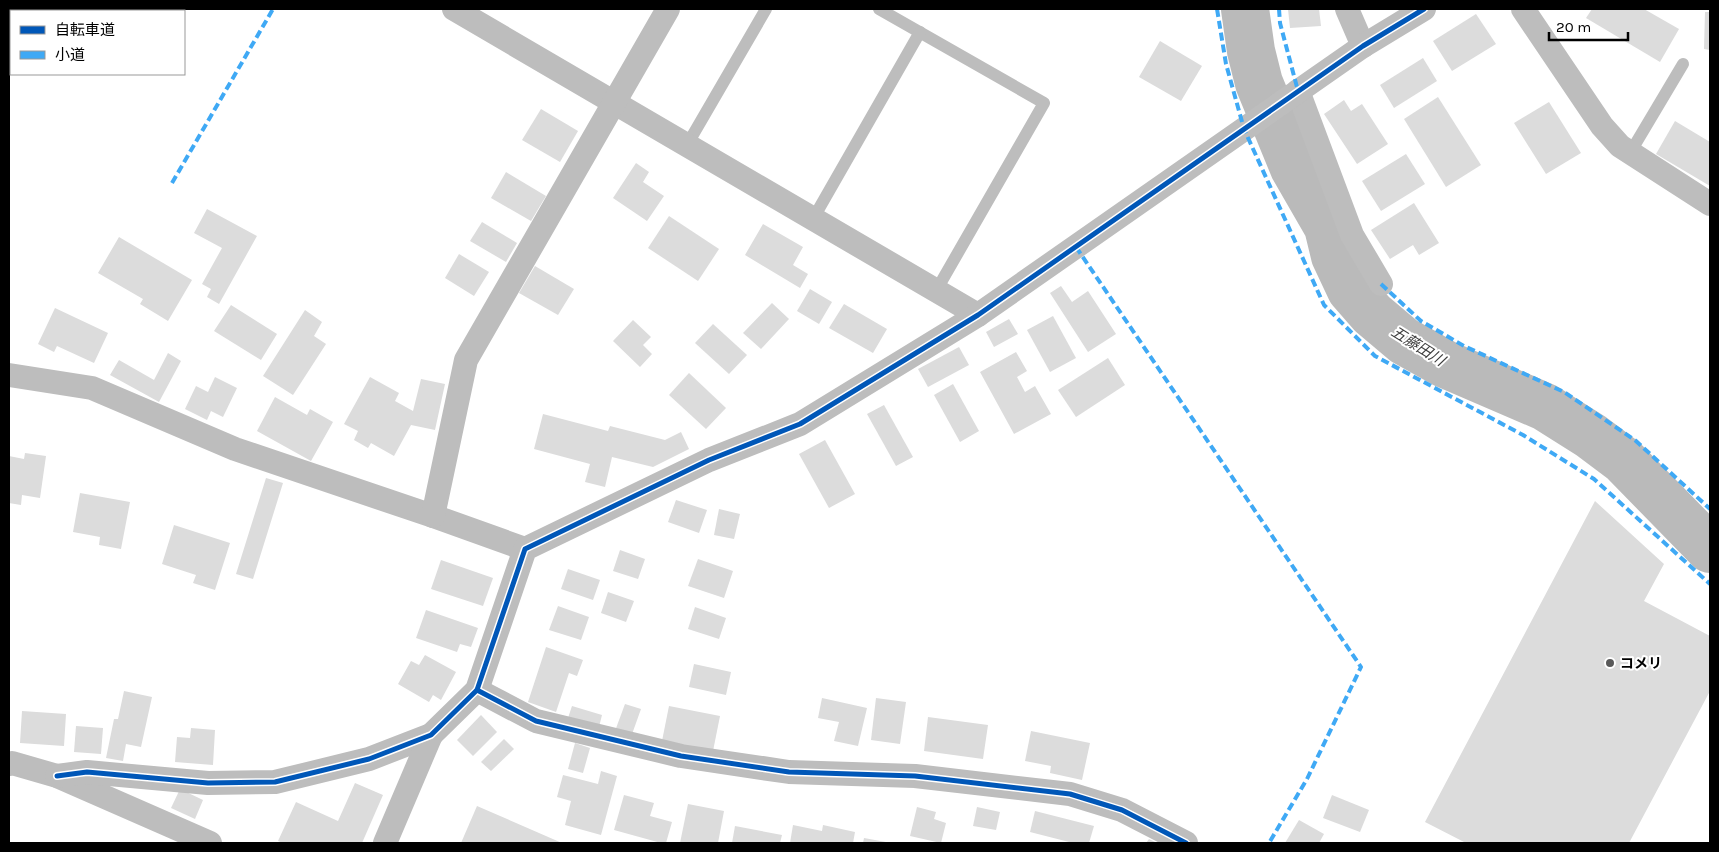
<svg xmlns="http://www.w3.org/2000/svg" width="1719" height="852" viewBox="0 0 1719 852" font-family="Karla,'Noto Sans JP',sans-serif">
<rect width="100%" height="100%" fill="#fff"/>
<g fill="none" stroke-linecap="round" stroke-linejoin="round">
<polyline stroke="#bababa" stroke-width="48" points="1245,9 1251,51 1259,83 1294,168 1328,227 1335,256 1351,290 1372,314 1404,341 1445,364 1545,407 1591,436 1623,460 1710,549"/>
</g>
<g fill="#dcdcdc">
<polygon points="1288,9 1319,9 1321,26 1290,28"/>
<polygon points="1592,9 1644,9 1679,29 1660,62 1586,18"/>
<polygon points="1705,12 1710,12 1710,50 1704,49"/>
<polygon points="1476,14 1496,44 1452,71 1433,41"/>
<polygon points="1160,41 1202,66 1181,101 1139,77"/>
<polygon points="1423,58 1437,81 1394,108 1380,85"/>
<polygon points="1438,97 1481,165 1446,187 1404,119"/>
<polygon points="1344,100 1351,111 1362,104 1388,144 1357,164 1324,114"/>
<polygon points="1549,102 1581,153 1546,174 1514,123"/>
<polygon points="541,109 578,131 560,162 522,140"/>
<polygon points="1675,121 1710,142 1710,186 1656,154"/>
<polygon points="1406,154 1425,184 1381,211 1362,181"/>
<polygon points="636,163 649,172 643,182 664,196 647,221 613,198"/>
<polygon points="506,172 546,196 531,221 491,198"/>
<polygon points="1414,203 1439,243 1419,255 1413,245 1390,259 1371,230"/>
<polygon points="207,209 257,236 219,304 207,297 211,289 202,284 222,248 194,233"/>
<polygon points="669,216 719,249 698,281 648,248"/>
<polygon points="482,222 517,243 506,262 470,241"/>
<polygon points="763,224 803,247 793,265 808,274 800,288 745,255"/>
<polygon points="119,237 192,280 168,321 140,304 143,299 98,273"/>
<polygon points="459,254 489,272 474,296 445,278"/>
<polygon points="535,266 574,289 558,315 519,293"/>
<polygon points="1061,286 1072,302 1088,291 1116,334 1088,352 1050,293"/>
<polygon points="810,289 832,302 819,324 797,311"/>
<polygon points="772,303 789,319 761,349 743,333"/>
<polygon points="844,304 887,329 873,353 829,328"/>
<polygon points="231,305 277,334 261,360 214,331"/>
<polygon points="55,308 108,333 94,363 57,346 54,352 38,344"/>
<polygon points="305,310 322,322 314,336 326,344 293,395 263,376"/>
<polygon points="1053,316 1076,358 1050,372 1027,330"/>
<polygon points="1009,319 1018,334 994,347 986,332"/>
<polygon points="633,320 651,337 643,345 652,354 640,367 613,341"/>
<polygon points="713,324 747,355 729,374 695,343"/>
<polygon points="959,347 969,365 928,387 918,369"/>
<polygon points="1016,352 1027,371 1017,377 1025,392 1035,386 1051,414 1014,434 980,372"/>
<polygon points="168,353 181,361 159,402 110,375 119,360 154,380"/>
<polygon points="1108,358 1125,385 1076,417 1058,390"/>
<polygon points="689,373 726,408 706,429 669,395"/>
<polygon points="215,377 237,388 223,417 211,411 207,420 185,409 196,386 208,392"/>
<polygon points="370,377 399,393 395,401 413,411 421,379 445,384 435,430 411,425 394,456 371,443 368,448 354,440 358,431 344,424"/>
<polygon points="953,384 979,431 960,442 934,395"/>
<polygon points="275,397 307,415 310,409 333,422 311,461 257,431"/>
<polygon points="884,405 913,457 896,466 867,414"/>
<polygon points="543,414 608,431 610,426 665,440 681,432 689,449 653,467 612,457 605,487 585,482 590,464 534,449"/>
<polygon points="825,440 855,494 829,508 799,454"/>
<polygon points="25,453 46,456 40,498 22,495 21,505 9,503 9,456 24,459"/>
<polygon points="266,478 283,483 253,579 236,574"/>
<polygon points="80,493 130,502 121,549 99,545 100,537 73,532"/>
<polygon points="676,500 707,510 699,533 668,522"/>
<polygon points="1595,501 1664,564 1644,601 1710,636 1710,691 1629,843 1466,843 1425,822"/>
<polygon points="719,509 740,514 734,539 714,535"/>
<polygon points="174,525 230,543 215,590 193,583 196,575 162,564"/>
<polygon points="620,550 645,559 638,579 613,571"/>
<polygon points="698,559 733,571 724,598 688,586"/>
<polygon points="441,560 493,578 483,606 431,589"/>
<polygon points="568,569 600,580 593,600 561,589"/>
<polygon points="608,592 634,601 626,622 601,613"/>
<polygon points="558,606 589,617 581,640 549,630"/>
<polygon points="695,607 726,618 719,639 688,629"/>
<polygon points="426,610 478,628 471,647 460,644 457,652 416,638"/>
<polygon points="546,647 583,660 577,676 569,673 556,712 528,702"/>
<polygon points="425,655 456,672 441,700 433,695 429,702 398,684 411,661 419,665"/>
<polygon points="694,664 731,672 726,695 689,687"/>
<polygon points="124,691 152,697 141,747 126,744 123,761 106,758 114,719 118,719"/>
<polygon points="822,698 867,708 858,746 834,741 839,722 818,718"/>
<polygon points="876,698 906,702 900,744 871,740"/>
<polygon points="625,704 641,709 631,737 615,731"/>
<polygon points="572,706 602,715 599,727 568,718"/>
<polygon points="669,706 720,716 713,751 662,741"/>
<polygon points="22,711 66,714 64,746 20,743"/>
<polygon points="481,715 497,732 473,756 457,740"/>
<polygon points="928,717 988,725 983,759 924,751"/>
<polygon points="76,726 103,728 101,754 74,752"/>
<polygon points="191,728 215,730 213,765 175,762 177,737 190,738"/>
<polygon points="1031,731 1090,743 1082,780 1050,773 1051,766 1025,761"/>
<polygon points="504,739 514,749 491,771 481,762"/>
<polygon points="575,743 590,748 583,773 568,769"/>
<polygon points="601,771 617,776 601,835 565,825 571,801 557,797 563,775 598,784"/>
<polygon points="355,783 383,795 362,843 283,843 278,841 296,802 338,821"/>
<polygon points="180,789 203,800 195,819 171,808"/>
<polygon points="624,795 654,803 650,816 672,822 666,843 661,843 614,830"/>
<polygon points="1332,795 1369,810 1360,832 1323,818"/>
<polygon points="688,804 724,811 718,843 680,843"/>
<polygon points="477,806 562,843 461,843"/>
<polygon points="917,807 936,812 934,819 946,823 941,843 910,836"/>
<polygon points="977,807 1000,812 996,830 973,826"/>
<polygon points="1035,811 1094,826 1089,843 1073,843 1030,832"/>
<polygon points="1299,820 1324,834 1319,843 1285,843"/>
<polygon points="793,825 822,831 823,825 855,832 853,843 790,843"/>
<polygon points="735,826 782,835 780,843 732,843"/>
<polygon points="864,838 886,842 886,843 863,843"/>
<polygon points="1149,839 1157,843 1146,843"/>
</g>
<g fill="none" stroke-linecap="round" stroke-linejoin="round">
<g stroke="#bdbdbd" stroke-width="12">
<polyline points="879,9 1044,103 936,291"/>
<polyline points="687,145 766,9"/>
<polyline points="1630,153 1683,64"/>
<polyline points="813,219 920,32"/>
</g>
<g stroke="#bdbdbd" stroke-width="24">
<polyline points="454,9 978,315"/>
<polyline points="1347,9 1363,46"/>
<polyline points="1523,9 1602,126 1620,146 1710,204"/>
<polyline points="1298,91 1352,235 1381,284"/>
<polyline points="9,375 92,388 235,449 433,516 525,549"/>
<polyline points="433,516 466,360 668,9"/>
<polyline points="477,690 536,721 681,756 789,772 915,776 1070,794 1122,810 1186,843"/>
<polyline points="9,764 12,763 57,776 210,843"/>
<polyline points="57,776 87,772 208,783 275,782 369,759 431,735 477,690 525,549 709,460 800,424 978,315 1363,46 1424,9"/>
<polyline points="385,843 431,735"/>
</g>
<g stroke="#3fa9f5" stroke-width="4" stroke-dasharray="8 4" stroke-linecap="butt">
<polyline points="1217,9 1226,64 1244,129 1324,305 1375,356 1523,435 1594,479 1710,584"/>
<polyline points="1279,9 1280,23 1298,91"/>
<polyline points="172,183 273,9"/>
<polyline points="1076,247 1361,667 1307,779 1269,843"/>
<polyline points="1381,284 1421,321 1464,346 1564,392 1636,441 1710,509"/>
</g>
<defs>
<g id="cycleway">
<polyline points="477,690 536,721 681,756 789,772 915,776 1070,794 1122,810 1186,843"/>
<polyline points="57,776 87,772 208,783 275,782 369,759 431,735 477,690 525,549 709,460 800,424 978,315 1363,46 1424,9"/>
</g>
</defs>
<use href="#cycleway" stroke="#fff" stroke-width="8"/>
<use href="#cycleway" stroke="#0057b8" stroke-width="5"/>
</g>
<circle fill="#595959" stroke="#fff" stroke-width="2" cx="1610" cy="663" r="5"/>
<g text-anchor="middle" stroke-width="4" stroke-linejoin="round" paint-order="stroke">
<g font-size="14" font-weight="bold" fill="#000" stroke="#fff" text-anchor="start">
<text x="1620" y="668">コメリ</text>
</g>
<g font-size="15" font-style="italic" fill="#3e3e3e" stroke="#fff">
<text transform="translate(1418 346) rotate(32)" y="5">五藤田川</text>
</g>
</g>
<rect width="1719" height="852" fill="none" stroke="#000000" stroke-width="20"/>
<rect x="10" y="10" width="175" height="65" fill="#ffffff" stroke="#999999"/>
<rect x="20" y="26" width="25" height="8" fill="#0057b8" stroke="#999999"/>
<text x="55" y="35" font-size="15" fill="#000000">自転車道</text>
<rect x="20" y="51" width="25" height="8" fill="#3fa9f5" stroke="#999999"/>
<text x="55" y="60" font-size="15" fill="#000000">小道</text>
<path d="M1549 32v8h79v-8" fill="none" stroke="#000000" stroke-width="2.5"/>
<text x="1556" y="32" font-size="15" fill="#000000" stroke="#ffffff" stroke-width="4" paint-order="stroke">20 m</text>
</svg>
